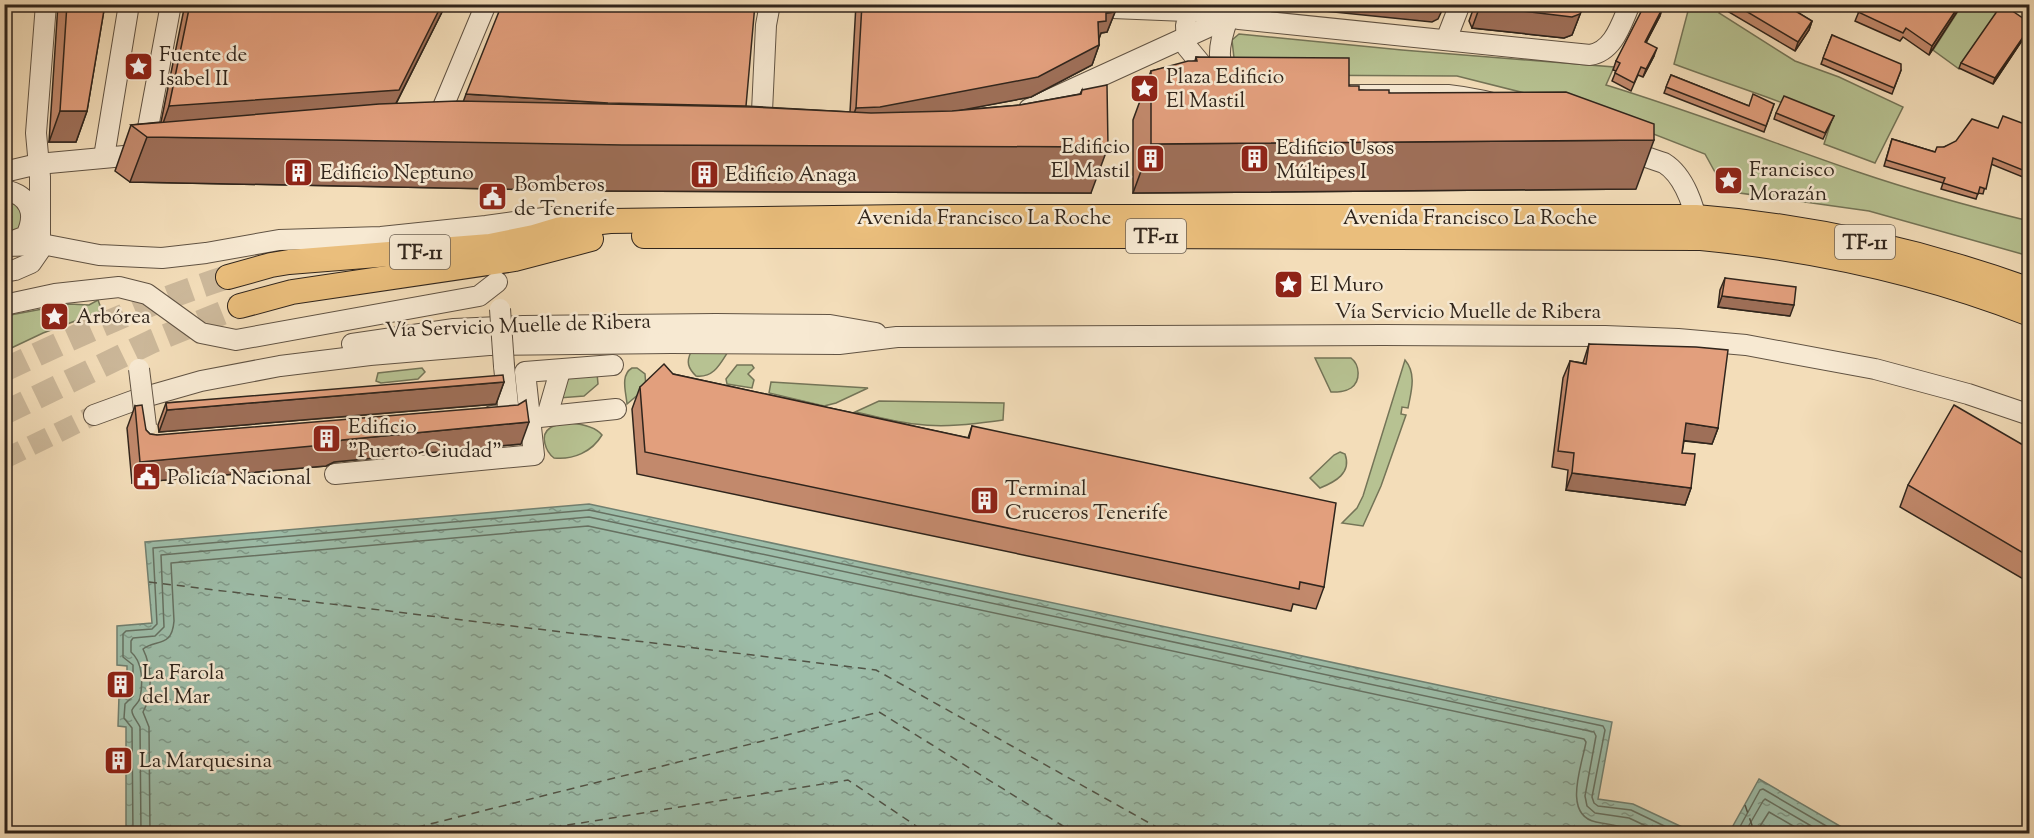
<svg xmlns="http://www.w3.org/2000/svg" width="2034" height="838" viewBox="0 0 2034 838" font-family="'Sorts Mill Goudy',serif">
<defs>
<pattern id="park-tufts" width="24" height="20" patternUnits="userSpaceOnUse" patternTransform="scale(1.5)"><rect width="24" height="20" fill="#b7c292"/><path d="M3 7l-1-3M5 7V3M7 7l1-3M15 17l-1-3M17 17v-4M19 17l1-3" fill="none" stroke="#959d76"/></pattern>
<pattern id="water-ripples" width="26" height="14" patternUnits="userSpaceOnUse" patternTransform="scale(1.5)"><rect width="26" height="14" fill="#9dbda9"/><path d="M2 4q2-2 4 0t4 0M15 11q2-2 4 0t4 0" fill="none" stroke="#809989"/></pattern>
</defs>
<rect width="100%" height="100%" fill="#f3ddb9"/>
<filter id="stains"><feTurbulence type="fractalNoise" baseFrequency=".00333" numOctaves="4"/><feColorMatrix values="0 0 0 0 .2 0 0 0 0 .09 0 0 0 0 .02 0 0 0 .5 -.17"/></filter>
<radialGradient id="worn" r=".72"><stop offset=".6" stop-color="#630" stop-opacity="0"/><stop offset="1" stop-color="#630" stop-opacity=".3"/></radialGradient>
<polygon fill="url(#park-tufts)" stroke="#747457" stroke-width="1.5" points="5,198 20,207 22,217 18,234 5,236"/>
<g fill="#b7c292" stroke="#747457" stroke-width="1.5">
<path d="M1692,5H1722L1719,13L1795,61L1839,77L1903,107L1875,163L1824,144L1831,122C1780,100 1727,84 1674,64L1688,11Z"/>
<polygon points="1962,5 1992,5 2000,10 1959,69 1933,50"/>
<path d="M1239,34L1402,50L1614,67L1606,85C1691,111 1774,143 1858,172C1914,191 1972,207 2029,221V256L1869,211L1718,190L1716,174L1705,154L1592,110L1457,76L1244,75L1235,67L1232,40Z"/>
<polygon points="98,300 102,311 43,333 5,351 5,316 69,304 89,305"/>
<path d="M729,350C720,364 714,378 696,376C688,368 686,362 691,352Z"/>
<path d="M1315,358H1351C1360,365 1361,381 1351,388C1345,392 1338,392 1331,392Z"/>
<path d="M1405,360C1417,374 1411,392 1408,408L1402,407L1401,414L1406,415L1381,486L1363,526L1342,523L1357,508L1363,496Z"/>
<polygon points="737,365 752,365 754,368 748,374 754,380 752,388 727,384 726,379"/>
<polygon points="422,368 425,372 418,379 381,383 376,381 378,373"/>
<path d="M632,368H637L645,374L646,388L627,404C626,392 620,375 632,368Z"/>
<polygon points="597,373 598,384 584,396 559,398 563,378"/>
<polygon points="771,382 868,388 836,403 824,406 769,393"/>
<path d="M879,401L1004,403L1003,420C973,424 944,428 915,424C895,422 875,416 855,412Z"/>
<path d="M570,423C581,424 595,426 602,435C592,452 573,460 554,458C546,452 539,435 550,428C555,424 563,424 570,423Z"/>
<path d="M1340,452L1345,454C1352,473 1335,482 1320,488L1310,478L1334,455Z"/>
</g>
<g fill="url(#water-ripples)" stroke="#718071" stroke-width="1.5">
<polygon points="589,504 1612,722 1598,799 1633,804 1695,833 148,834 126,831 126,727 118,726 119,696 127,696 127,666 117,665 117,626 152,623 145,542"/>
<polygon points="1759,779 1852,833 1729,833"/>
</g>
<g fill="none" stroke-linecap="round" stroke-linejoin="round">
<g stroke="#667162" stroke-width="1.5">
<polyline points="133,834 132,728 124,718 125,704 133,696 133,665 123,657 123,634 126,631 152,629 157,624 153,548 589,510 1603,726 1605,730 1592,797 1594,803 1598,806 1631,810 1681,834"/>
<path d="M141,834L140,727C138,722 131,715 132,710C134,705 139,703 140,698C143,683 143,662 131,652V641L133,638L155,636L164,627L161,555L589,517L1594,732L1596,736L1585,796L1587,806L1595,813L1629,818L1663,834"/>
<path d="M150,834L149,727L143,712C153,694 152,667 143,649C156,639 172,648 174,621L171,563L588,526L1584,739L1586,742C1582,765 1562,815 1596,822C1612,825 1626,826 1642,834"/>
<polyline points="1736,834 1760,790 1763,789 1840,834"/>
<polyline points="1744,834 1763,801 1765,799 1825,834"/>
<polyline points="1755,834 1769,812 1807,834"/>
</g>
<g stroke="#515346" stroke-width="1.5" stroke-dasharray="8 6" stroke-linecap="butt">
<polyline points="149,582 876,670 1169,834"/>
<polyline points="1745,805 1755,834"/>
<polyline points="390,834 879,712 1076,834"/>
<polyline points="512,834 848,780 928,834"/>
</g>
<polyline stroke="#ccb89a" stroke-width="20" stroke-dasharray="20 10" stroke-linecap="butt" points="4,459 94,415"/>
<g stroke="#ccb89a" stroke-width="24" stroke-dasharray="24 12" stroke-linecap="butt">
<path d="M4,370C78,335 151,301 228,277"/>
<polyline points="4,413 153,341 240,306"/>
</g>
<defs>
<g id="minor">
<path d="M1088,7L1186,11L1212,13L1239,19L1590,55C1614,51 1621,24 1630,4"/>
<path d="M1228,18C1218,46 1215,63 1232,88"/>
<path d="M1186,25L1187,47L1216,82L1240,93L1257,95H1448C1524,103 1592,140 1664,163C1685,176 1694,207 1699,230"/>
<polyline points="1446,40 1460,4"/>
<polyline points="1029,109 1228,18"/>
<polyline points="435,126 486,4"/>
<polyline points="761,133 766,25 770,4"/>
<polyline points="144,149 171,4"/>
<polyline points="104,157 129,4"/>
<polyline points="4,172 38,164 146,154"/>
<path d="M4,190C30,195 37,213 26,236L5,244"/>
<polyline points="4,246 47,245 99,255 162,258 206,253 279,240 381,237 486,226 551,217 587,218"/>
<polyline points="4,272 15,270 31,263 40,250 40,177 36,133 46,4"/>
<polyline points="4,305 55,294 119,287 147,294 201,333 236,340 479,296 497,282"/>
<polyline points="352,344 454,329 523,326 716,324 830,325 876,333"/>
<polyline points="94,415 138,399 201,381 280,366 370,355 489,345 671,343 839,344 897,337 1383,335 1605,336 1678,339 1746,345 1875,369 1968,394 2030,415"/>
<polyline points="492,416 509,415 504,366"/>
<polyline points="547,416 560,371"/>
<polyline points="530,418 616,409"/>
<polyline points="335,474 534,455 525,372 613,365"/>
</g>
<g id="major">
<path d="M644,236H1129L1701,238C1814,249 1923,272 2030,314"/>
<path d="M228,277L271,265L289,262L490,246L534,237L574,225L610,221L904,217H1696C1810,226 1922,251 2030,290"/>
<polyline points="240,306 292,292 515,259 591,239"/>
</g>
</defs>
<use href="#minor" stroke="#615343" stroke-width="22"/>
<use href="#major" stroke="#30251c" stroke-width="26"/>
<use href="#minor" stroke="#f7e9d2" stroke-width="20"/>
<use href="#major" stroke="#eabe7c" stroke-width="24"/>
<defs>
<g id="minor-bridge">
<polyline points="500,309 504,366"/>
<polyline points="139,369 146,426"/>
</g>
</defs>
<use href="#minor-bridge" stroke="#615343" stroke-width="22" stroke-linecap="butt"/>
<use href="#minor-bridge" stroke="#f7e9d2" stroke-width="20"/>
</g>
<g fill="#c2896c" stroke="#30251c" stroke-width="1.5">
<polygon points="58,4 105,4 87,111 76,142 49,142"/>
<polygon points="185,4 446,4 396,104 746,106 850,112 856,4 1114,4 1115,12 1107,32 1101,33 1099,39 1099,45 1092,65 1031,97 960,110 1020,105 1080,94 1082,90 1091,193 605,191 130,182 115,171 131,125 161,122"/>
<polygon points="1475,4 1584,4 1572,35 1564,38 1472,28 1469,21"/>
<polygon points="1729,4 1784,4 1812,21 1809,30 1795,51 1727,11"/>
<polygon points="1862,4 1962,4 1929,55 1903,37 1900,41 1855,21"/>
<polygon points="1660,16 1646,43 1654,56 1643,77 1638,75 1631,91 1612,81 1616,71 1613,70 1616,61"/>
<polygon points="2029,30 1993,84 1959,68 1961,63"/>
<polygon points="1832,35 1901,70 1892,94 1821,64"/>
<polygon points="1196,57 1349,86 1359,90 1389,93 1636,189 1133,193 1133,120 1151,71 1195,61"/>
<polygon points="1671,75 1749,106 1774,104 1764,132 1664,93"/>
<polygon points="1776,113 1834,116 1823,139 1774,119"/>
<polygon points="2030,126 2030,180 1991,164 1983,194 1978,193 1976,199 1941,189 1943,183 1884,166 1892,139 1935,152 1944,147 1998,128"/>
<polygon points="1725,278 1790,316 1718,307 1720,290"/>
<polygon points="1589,344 1718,428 1712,444 1684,441 1682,453 1691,488 1685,505 1566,490 1568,470 1552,467 1563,378 1570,361 1583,363"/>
<polygon points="673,374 968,438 972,426 1324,587 1316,609 1293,604 1291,611 637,474 632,409 640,387"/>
<polygon points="504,382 496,404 159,432 158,425 166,403"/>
<polygon points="135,406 146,430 150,434 157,435 521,444 334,462 326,466 132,483 127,428"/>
<polygon points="2030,449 2030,583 1900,507 1908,485"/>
</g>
<g fill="#9e6f58" stroke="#30251c" stroke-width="1.5">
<polygon points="442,4 446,4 388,119 159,135 169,106"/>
<polygon points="1255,4 1445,4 1438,19 1432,22"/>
<polygon points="1584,4 1572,35 1564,38 1472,28 1480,6"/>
<polygon points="1789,4 1829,4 1824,6"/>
<polygon points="1960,4 1962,4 1929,55 1932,46"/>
<polygon points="1663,7 1660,16 1642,50 1645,42"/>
<polygon points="1115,12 1107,32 1101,33 1098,41 1098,22 1106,13"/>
<polygon points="1812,21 1809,30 1795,51 1798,42"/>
<polygon points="2030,27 2029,30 1993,84 1995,78"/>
<polygon points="1099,45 1092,65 1031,97 872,127 849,128 856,108"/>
<polygon points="1657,48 1654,56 1643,77 1646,69"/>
<polygon points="466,94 608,103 458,116"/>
<polygon points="60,111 87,111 76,142 49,142"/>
<polygon points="147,137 1108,147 1091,193 605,191 130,182"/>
<polygon points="1654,140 1636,189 1133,193 1151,144"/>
<polygon points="1722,296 1794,305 1790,316 1718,307"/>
<polygon points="504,382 496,404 159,432 167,410"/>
<polygon points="529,422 521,444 334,462 326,466 132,483 140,462 342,440"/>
<polygon points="1686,423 1718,428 1712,444 1680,440"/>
<polygon points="1572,473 1691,488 1685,505 1566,490"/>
</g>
<g fill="#e29f7d" stroke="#30251c" stroke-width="1.5">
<polygon points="4,4 6,4 7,133 4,134"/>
<polygon points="67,4 105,4 87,111 60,111"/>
<polygon points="190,4 442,4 399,90 169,106"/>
<polygon points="502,4 755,4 746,106 608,103 466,94"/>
<polygon points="862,4 1114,4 1115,12 1106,13 1106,21 1098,22 1099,45 1038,77 880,107 856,108"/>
<polygon points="1479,4 1584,4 1580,14 1572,17 1480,6"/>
<polygon points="1645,4 1658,4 1663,7 1645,42 1657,48 1646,69 1641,67 1634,83 1615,73 1620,63 1616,61"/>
<polygon points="1734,4 1784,4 1812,21 1798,42"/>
<polygon points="1862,4 1960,4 1932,46 1906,28 1903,33 1858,12"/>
<polygon points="2002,4 2030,23 2030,27 1995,78 1961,63"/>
<polygon points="1832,35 1901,64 1901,70 1894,88 1823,58"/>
<polygon points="1196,57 1349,58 1349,86 1359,86 1359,90 1389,90 1389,93 1566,92 1654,124 1654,140 1151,144 1151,71 1188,61 1197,61"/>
<polygon points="1671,75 1749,106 1753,94 1774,104 1766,126 1666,87"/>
<polygon points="1107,85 1108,147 622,145 147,137 131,125 379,104 458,101 753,107 871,113 952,111 1020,105 1081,94 1082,90"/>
<polygon points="1784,96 1834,116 1825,133 1776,113"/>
<polygon points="2003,116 2030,126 2030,173 1993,158 1986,189 1980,187 1978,194 1943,183 1945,178 1886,160 1892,139 1935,152 1937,147 1944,147 1956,141 1972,119 1998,128"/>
<polygon points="1725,278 1796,287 1794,305 1722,296"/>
<polygon points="1589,344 1696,347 1728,350 1718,428 1686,423 1682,453 1695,454 1691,488 1572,473 1574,453 1558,451 1570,361 1586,364"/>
<polygon points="664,364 673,374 969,438 972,426 1336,503 1324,587 1300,582 1299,589 645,452 640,387"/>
<polygon points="503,375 504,382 167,410 166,403"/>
<polygon points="526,400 529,422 342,440 334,444 140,462 135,406 142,405 146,430 150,434 157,435 518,405"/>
<polygon points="1954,405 2030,449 2030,557 1908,485"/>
</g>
<defs>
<symbol id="sight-square" viewBox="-11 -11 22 22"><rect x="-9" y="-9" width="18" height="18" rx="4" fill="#8f2418" stroke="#f7e9d2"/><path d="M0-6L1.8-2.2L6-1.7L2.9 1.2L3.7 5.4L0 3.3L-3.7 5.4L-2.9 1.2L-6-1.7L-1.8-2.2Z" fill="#fff"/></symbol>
<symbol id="building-square" viewBox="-11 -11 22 22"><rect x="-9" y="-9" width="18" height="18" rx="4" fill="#8f2418" stroke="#f7e9d2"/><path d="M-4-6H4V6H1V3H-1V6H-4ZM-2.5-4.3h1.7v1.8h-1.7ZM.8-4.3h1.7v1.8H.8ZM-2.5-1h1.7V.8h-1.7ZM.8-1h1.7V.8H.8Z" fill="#fff"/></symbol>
<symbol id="civic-square" viewBox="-11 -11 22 22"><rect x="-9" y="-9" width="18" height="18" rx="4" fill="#8f2418" stroke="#f7e9d2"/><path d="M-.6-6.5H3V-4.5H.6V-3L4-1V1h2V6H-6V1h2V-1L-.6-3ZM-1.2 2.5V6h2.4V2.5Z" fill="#fff"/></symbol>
</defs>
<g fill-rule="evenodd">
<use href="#sight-square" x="122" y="50" width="33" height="33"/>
<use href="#sight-square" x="1128" y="72" width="33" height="33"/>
<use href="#building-square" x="1134" y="142" width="33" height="33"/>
<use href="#building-square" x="1238" y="142" width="33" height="33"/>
<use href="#building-square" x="282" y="156" width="33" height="33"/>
<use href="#building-square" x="688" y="158" width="33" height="33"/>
<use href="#sight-square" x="1712" y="164" width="33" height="33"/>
<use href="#civic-square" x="476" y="180" width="33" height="33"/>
<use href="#sight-square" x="1272" y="268" width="33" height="33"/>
<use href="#sight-square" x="38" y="300" width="33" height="33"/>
<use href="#building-square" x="310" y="422" width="33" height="33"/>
<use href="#civic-square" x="130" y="460" width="33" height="33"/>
<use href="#building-square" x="968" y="484" width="33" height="33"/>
<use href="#building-square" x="104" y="668" width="33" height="33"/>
<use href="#building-square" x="102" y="744" width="33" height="33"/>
</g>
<g text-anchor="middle" stroke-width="5" stroke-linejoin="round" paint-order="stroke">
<g fill="#f7e9d2" stroke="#6c6053" stroke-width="1.5">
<rect x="1126" y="219" width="60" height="34" rx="4.5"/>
<rect x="1835" y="225" width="60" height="34" rx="4.5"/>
<rect x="390" y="235" width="60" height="34" rx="4.5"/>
</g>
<g font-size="20" font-weight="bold" fill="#30251c">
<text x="1156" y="243">TF-11</text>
<text x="1865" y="249">TF-11</text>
<text x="420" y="259">TF-11</text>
</g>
<g font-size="21" fill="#30251c" stroke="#f7e9d2" text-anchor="start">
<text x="159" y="61">Fuente de<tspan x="159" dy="24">Isabel II</tspan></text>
<text x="1166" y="83">Plaza Edificio<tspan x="1166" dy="24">El Mastil</tspan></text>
<text x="1130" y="153" text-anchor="end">Edificio<tspan x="1130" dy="24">El Mastil</tspan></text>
<text x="1276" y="154">Edificio Usos<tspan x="1276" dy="24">Múltipes I</tspan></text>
<text x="1749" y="176">Francisco<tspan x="1749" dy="24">Morazán</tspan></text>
<text x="320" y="179">Edificio Neptuno</text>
<text x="725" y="181">Edificio Anaga</text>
<text x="514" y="191">Bomberos<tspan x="514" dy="24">de Tenerife</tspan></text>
<text x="1310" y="291">El Muro</text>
<text x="76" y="323">Arbórea</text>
<text x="348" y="433">Edificio<tspan x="348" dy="24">"Puerto-Ciudad"</tspan></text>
<text x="167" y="484">Policía Nacional</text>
<text x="1005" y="495">Terminal<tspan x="1005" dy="24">Cruceros Tenerife</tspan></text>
<text x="142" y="679">La Farola<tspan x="142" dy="24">del Mar</tspan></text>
<text x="139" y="767">La Marquesina</text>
</g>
<g font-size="21" fill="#30251c" stroke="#f7e9d2">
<text x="984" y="224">Avenida Francisco La Roche</text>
<text x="1470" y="224">Avenida Francisco La Roche</text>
<text x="1468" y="318">Vía Servicio Muelle de Ribera</text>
<text transform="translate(518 325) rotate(-2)" y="7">Vía Servicio Muelle de Ribera</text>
</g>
</g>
<rect width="2034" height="838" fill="none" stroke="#f3ddb9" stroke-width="24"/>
<rect x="6" y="6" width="2022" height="826" fill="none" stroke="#30251c" stroke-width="3"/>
<rect x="12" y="12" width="2010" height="814" fill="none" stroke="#30251c" stroke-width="1.5"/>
<rect width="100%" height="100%" filter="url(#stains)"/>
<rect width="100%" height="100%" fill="url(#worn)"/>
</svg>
